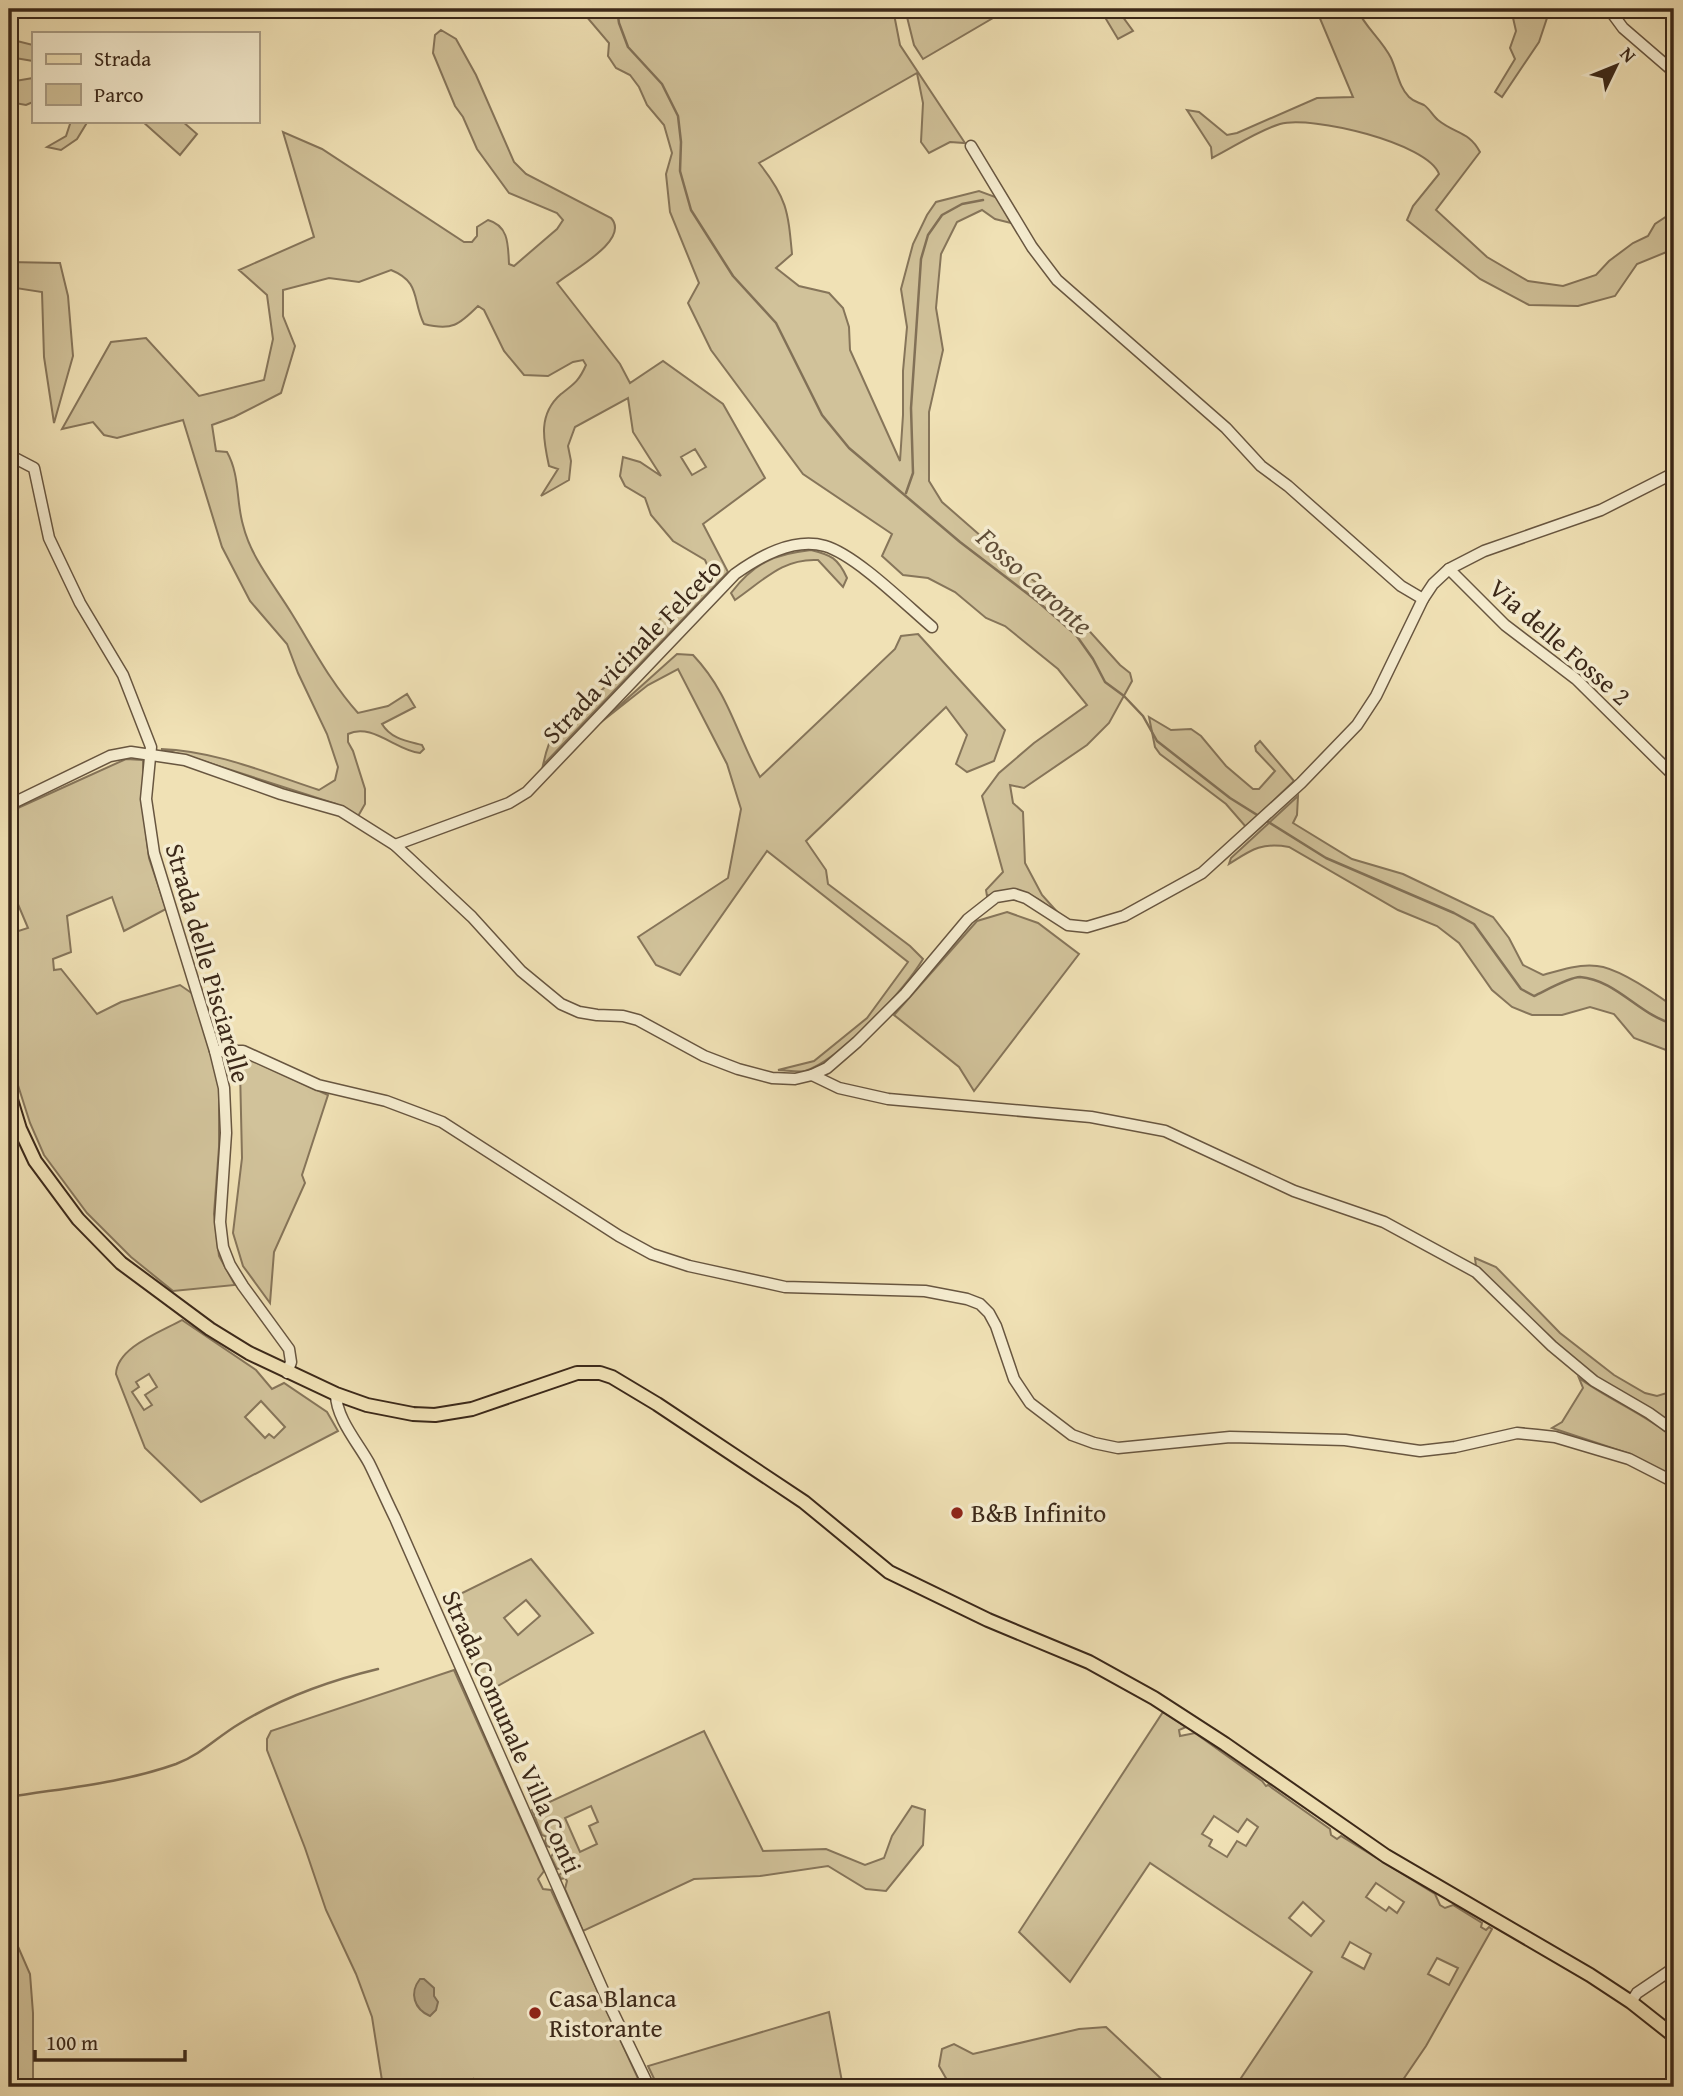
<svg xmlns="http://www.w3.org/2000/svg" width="1683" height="2096" viewBox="0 0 1683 2096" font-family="'Gentium Book Plus',serif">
<rect width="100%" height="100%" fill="#f0e1b5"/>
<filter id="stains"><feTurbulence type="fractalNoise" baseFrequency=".00286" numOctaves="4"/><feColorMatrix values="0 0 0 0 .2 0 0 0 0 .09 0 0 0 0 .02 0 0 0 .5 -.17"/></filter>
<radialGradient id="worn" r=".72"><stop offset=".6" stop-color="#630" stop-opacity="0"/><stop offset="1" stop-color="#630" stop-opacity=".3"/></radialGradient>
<g fill="#d1c29a" stroke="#86755a" stroke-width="2" fill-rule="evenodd">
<path d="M580,9H893L900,45L965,143L950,142L929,153L921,142L923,103L917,73L759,163C787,198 788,211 792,254L776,268L799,286L829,293L843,308L849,327L850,350L900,461L903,415V371L907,327L901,289L913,244L927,215L936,202L979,191L998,198L1011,223L995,219L982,210L957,222L941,254L936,308L943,350L929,412V481L942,502L1022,572L1065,604L1120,665L1130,673L1132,681L1109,723L1087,745L1024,788L1010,785L1013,803L1023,812L1025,863L1042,895L1060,915C1034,896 1020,882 987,896L986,890L1003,872L982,796L999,773L1034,743L1087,705L1058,669L1005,626L986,618L955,592L928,578L903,575L882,556L892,534L803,474L711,350L688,303L699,283L670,212L666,174L672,153L664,125L647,105L639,87L630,75L616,68L608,56L609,43Z"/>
<polygon points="905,9 992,9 993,18 923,59 914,45"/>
<polygon points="1100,9 1117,9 1133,31 1118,39"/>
<path d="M1316,9H1357C1365,27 1382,40 1391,58C1397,71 1399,87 1409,97C1414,102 1418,102 1424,105C1429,108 1433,116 1438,120C1455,134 1469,131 1480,152L1436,210L1487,257L1528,281L1563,286L1596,275L1609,261L1633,243L1648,236L1655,224L1673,212L1674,249L1637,264L1615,296L1578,306L1529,305L1480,279L1407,220L1413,206L1439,174C1428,143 1311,115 1280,124C1257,131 1234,147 1212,158L1211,147L1187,110L1199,112L1227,135L1237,133L1317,98L1353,97Z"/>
<polygon points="1511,9 1550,9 1539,42 1502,97 1495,92 1515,59 1510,48 1516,31"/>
<path d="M441,30L456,39L476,75L514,162L526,174L611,218C631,240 571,271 557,283L620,364L630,383L663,361L723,404L765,478L703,524L728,572L543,765C555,709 574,719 608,684C615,676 616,664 623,655C649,626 682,601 712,576L705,560L673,541L651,515L645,498L625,486L620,476L623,457L640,462L661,476L633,432L628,398L575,427L568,446L571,461L569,480L541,496L558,469L549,466C543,439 538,414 561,394C574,384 579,381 586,365L583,360L573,362L548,376L524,375L504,351L484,310L478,306C459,325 452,331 424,324C412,300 421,282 391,270L359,282L329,278L283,290V316L295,346L281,393L234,417L212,425L216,451L227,452C240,475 236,501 243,525C251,558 275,586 292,614C313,648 331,683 358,713L388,706L407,694L415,707L382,724C391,739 407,741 422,745L424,749L420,753C397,751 371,722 348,734V742L353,751L365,789V804L357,818L336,804L194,758L161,749C216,751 267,773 319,790L335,780L338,767L327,734L298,673L287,644L250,601L222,547L183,420L117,438L104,435L93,422L62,429L111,342L146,338L199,396L264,380L273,339L267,295L239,270L314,237L283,132L322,149L464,242H472L477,236V227L488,220C509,226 508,245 509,264L514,266L557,229L563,220L557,213L509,193L477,149L463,117L455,106L433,53L435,35ZM695,449L706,467L692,475L681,457Z"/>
<polygon points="9,39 33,45 33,61 9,57"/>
<polygon points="33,78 33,102 26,105 9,102 9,82"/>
<polygon points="71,121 88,121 77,139 61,150 47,147 66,136"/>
<polygon points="142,121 182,121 197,134 180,155"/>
<polygon points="9,262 60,263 68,296 73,356 54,423 44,357 42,292 9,287"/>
<path d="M811,550C831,555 838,558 847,578L843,587L818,560C782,558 763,581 735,600L731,593C754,563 774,554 811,550Z"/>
<path d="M918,634L1005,730L994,761L967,772L956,764L967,735L946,707L806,841L826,870L828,884L910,946L923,959C904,990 840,1060 805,1071C798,1073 786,1070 778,1070L814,1061L867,1018L908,962L767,851L680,975L656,965L638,937L728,878L741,809L727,764L678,669L648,685L600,723L677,654L693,655C729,693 736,733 760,777L895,649L901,636Z"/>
<polygon points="1149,717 1171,730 1191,729 1201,736 1226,766 1253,789 1259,789 1275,771 1256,751 1255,746 1260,741 1294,781 1246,827 1226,804 1160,754 1155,747"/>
<polygon points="126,759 143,760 144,817 149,858 166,909 124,931 112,897 67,916 71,952 53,959 54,970 61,969 97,1014 121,1002 180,985 193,994 219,1082 219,1147 214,1214 219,1256 235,1285 173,1291 131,1257 87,1213 44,1155 30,1123 9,1057 9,934 28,928 9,883 9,812"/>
<path d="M1298,796L1297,815L1293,823L1352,859L1403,874L1493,917L1509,938L1523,965L1543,975C1560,970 1578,964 1597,966C1619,968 1656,994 1674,1007V1053L1634,1038L1614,1014L1590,1007L1562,1015H1532L1512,1007L1492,990L1459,943L1437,926L1398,910L1289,847C1261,842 1251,850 1229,864L1231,858Z"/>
<polygon points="1007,912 1038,923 1079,954 974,1091 959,1067 894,1015 977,921"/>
<polygon points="249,1059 328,1095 302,1175 305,1183 274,1252 270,1303 243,1266 233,1233 242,1158 240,1069 241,1061"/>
<polygon points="1475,1258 1496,1267 1560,1333 1614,1375 1645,1393 1657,1396 1667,1393 1674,1384 1674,1425 1651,1409 1598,1380 1549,1338 1476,1266"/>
<path d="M182,1320L256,1370L272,1389L284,1383L327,1412L338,1431L201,1502L145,1448L116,1374C117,1347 161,1332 182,1320ZM149,1374L157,1387L145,1395L152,1405L144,1410L132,1392L139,1387L136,1382ZM261,1401L285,1427L274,1438L269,1434L265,1438L245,1417Z"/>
<path d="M1579,1378C1609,1400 1645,1414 1674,1438V1477L1630,1454L1552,1428L1562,1422L1583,1388Z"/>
<path d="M531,1559L593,1633L485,1693L444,1602ZM526,1600L540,1616L518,1635L504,1618Z"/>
<polygon points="454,1670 544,1871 538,1879 543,1889 551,1890 642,2087 474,2087 473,2079 457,2087 383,2087 372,2017 356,1974 326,1910 305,1848 267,1750 267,1739 271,1731"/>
<path d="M1163,1712L1186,1727L1179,1730L1180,1736L1195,1733L1262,1781L1266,1786L1268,1785L1330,1829L1331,1835L1337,1839L1341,1836L1435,1894L1440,1905L1445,1908L1453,1905L1482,1923L1481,1927L1486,1930L1489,1927L1492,1929L1426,2046L1398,2087H1235L1312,1972L1150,1863L1070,1982L1019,1932ZM1214,1816L1238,1832L1247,1819L1258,1827L1246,1846L1237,1841L1227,1857L1209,1846L1212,1840L1202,1834ZM1376,1883L1404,1902L1397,1913L1389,1907L1386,1911L1366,1897ZM1303,1902L1324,1921L1311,1936L1289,1918ZM1350,1942L1371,1954L1364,1969L1342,1957ZM1437,1958L1458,1968L1449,1985L1428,1974Z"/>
<path d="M704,1731L763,1851L826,1849L865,1865L884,1858L892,1836L912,1806L925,1810L923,1845L886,1891L866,1889L828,1866L760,1876L694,1879L583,1931L565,1889L567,1881L565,1878L561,1879L559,1875L563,1872L561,1868L557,1869L551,1857L554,1852L552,1848L547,1846L545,1841L547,1837L542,1835L532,1810ZM591,1806L598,1822L589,1826L597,1844L580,1852L565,1818Z"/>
<polygon points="9,1926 30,1974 33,2013 33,2087 9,2087"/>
<polygon points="829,2012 843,2087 658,2087 648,2066"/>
<polygon points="1106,2027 1170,2087 951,2087 939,2066 942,2049 954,2044 973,2054 1079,2029"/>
</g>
<path fill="#b2a280" stroke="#827157" stroke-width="2" d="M420,1979H424L434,1988V1996L438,2002L436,2010L430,2016C414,2009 409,1993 420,1979Z"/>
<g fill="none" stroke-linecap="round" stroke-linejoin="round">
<g stroke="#827157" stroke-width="2.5">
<path d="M617,9L619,23L628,47L662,84L678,116L681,142L680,171L691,210L733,276L776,323L822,415L849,448L960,542L1037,601L1076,635L1093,659L1105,682L1124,696L1143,716L1157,741L1230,798L1326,858L1454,913L1474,924L1521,989L1534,996C1545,991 1569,977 1580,977C1617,980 1640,1016 1674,1024"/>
<polyline points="906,493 913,473 911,408 921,259 928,235 942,215 962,204 983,200"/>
<path d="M9,1797C64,1788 123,1783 176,1764C202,1754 217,1737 239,1724C283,1697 328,1681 378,1669"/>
<polyline points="9,1960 12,1982 11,2030 16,2087"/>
</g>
<defs>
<g id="minor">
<polyline points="1609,9 1623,28 1674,72"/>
<polyline points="971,146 1032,247 1057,280 1226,428 1261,466 1288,486 1401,586 1423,599"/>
<polyline points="9,455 34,468 49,538 80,603 123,675 151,747 146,799 154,853 215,1051 224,1088 226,1133 220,1222 223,1247 230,1265 243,1286 289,1349 291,1362 287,1373"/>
<polyline points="1449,569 1505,625 1576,679 1674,776"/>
<polyline points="9,805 110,756 131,752 185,760 281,794 341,811 395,845 472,917 521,971 561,1004 579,1012 597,1015 623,1016 638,1020 704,1056 738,1069 772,1078 795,1079 812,1075 827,1068 857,1042 905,994 968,919 996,897 1014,894 1026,898 1068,925 1087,927 1124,916 1202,873 1301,783 1357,725 1376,696 1423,599 1433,584 1449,569 1484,551 1601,510 1674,473"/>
<path d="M395,845L509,803L527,792L735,574C759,557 793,537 825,546C856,555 906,605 932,627"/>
<polyline points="215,1051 243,1051 318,1085 386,1101 442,1122 619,1236 652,1254 689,1266 785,1287 925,1291 967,1299 980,1304 989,1313 996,1326 1014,1379 1030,1403 1072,1435 1094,1443 1118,1448 1230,1437 1345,1440 1420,1451 1455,1447 1517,1433 1537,1435 1555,1437 1629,1459 1674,1482"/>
<polyline points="812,1075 839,1088 888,1099 1091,1117 1165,1131 1294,1191 1384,1222 1476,1272 1552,1346 1594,1381 1649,1413 1674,1431"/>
<path d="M336,1394C336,1418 358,1443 369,1463C378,1481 386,1500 395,1518L610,2006L649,2087"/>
<polyline points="1631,2002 1637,1993 1674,1968"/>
</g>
<polyline id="major" points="9,1093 20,1129 35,1161 78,1219 121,1263 210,1329 249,1353 336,1394 367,1405 413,1414 435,1415 472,1409 577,1373 600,1373 612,1377 657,1404 804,1502 889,1572 988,1620 1089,1662 1154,1698 1225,1744 1386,1856 1590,1975 1631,2002 1674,2036"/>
</defs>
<use href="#minor" stroke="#685640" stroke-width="13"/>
<use href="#major" stroke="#3b2819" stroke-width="16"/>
<use href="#minor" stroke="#f5eccf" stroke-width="10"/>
<use href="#major" stroke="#f0e1b5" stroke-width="12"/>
</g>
<g fill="#8f2418" stroke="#f5eccf" stroke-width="2.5">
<circle cx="957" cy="1513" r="7"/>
<circle cx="535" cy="2013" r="7"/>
</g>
<g text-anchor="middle" stroke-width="7" stroke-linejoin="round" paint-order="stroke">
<g font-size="26" fill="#3b2819" stroke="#f5eccf">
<text transform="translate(1560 642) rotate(41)" y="9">Via delle Fosse 2</text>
<text transform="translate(632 651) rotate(-46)" y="9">Strada vicinale Felceto</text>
<text transform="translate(208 963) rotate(74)" y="9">Strada delle Pisciarelle</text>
<text transform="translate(512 1732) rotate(66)" y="9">Strada Comunale Villa Conti</text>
</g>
<g font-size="26" fill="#3b2819" stroke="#f5eccf" text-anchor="start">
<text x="971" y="1522">B&amp;B Infinito</text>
<text x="549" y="2007">Casa Blanca<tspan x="549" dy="30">Ristorante</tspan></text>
</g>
<g font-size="28" font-style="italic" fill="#5f4d38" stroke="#f5eccf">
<text transform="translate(1035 581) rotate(42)" y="10">Fosso Caronte</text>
</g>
</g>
<rect width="1683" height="2096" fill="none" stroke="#f0e1b5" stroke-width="35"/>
<rect x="10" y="10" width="1662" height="2075" fill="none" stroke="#3b2819" stroke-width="3.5"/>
<rect x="18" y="18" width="1648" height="2061" fill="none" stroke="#3b2819" stroke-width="2"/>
<rect x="32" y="32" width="228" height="91" fill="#f5eccf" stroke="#ab9e86" stroke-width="2"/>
<rect x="46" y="54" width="35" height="10" fill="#f0e1b5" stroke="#ab9e86" stroke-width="2"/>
<text x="94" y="66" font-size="21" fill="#3b2819">Strada</text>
<rect x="46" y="84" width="35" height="21" fill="#d1c29a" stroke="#ab9e86" stroke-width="2"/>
<text x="94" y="102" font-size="21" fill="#3b2819">Parco</text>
<g transform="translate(1616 66) rotate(47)" stroke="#f5eccf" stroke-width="5" paint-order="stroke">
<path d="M0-5L12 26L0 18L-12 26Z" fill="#3b2819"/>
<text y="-10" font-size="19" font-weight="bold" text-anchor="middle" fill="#3b2819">N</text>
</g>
<path d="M35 2050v10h150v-10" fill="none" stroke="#3b2819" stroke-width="3.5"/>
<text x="46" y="2050" font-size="21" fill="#3b2819" stroke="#f5eccf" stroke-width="5" paint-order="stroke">100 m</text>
<rect width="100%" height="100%" filter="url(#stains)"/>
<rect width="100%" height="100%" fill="url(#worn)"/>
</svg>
